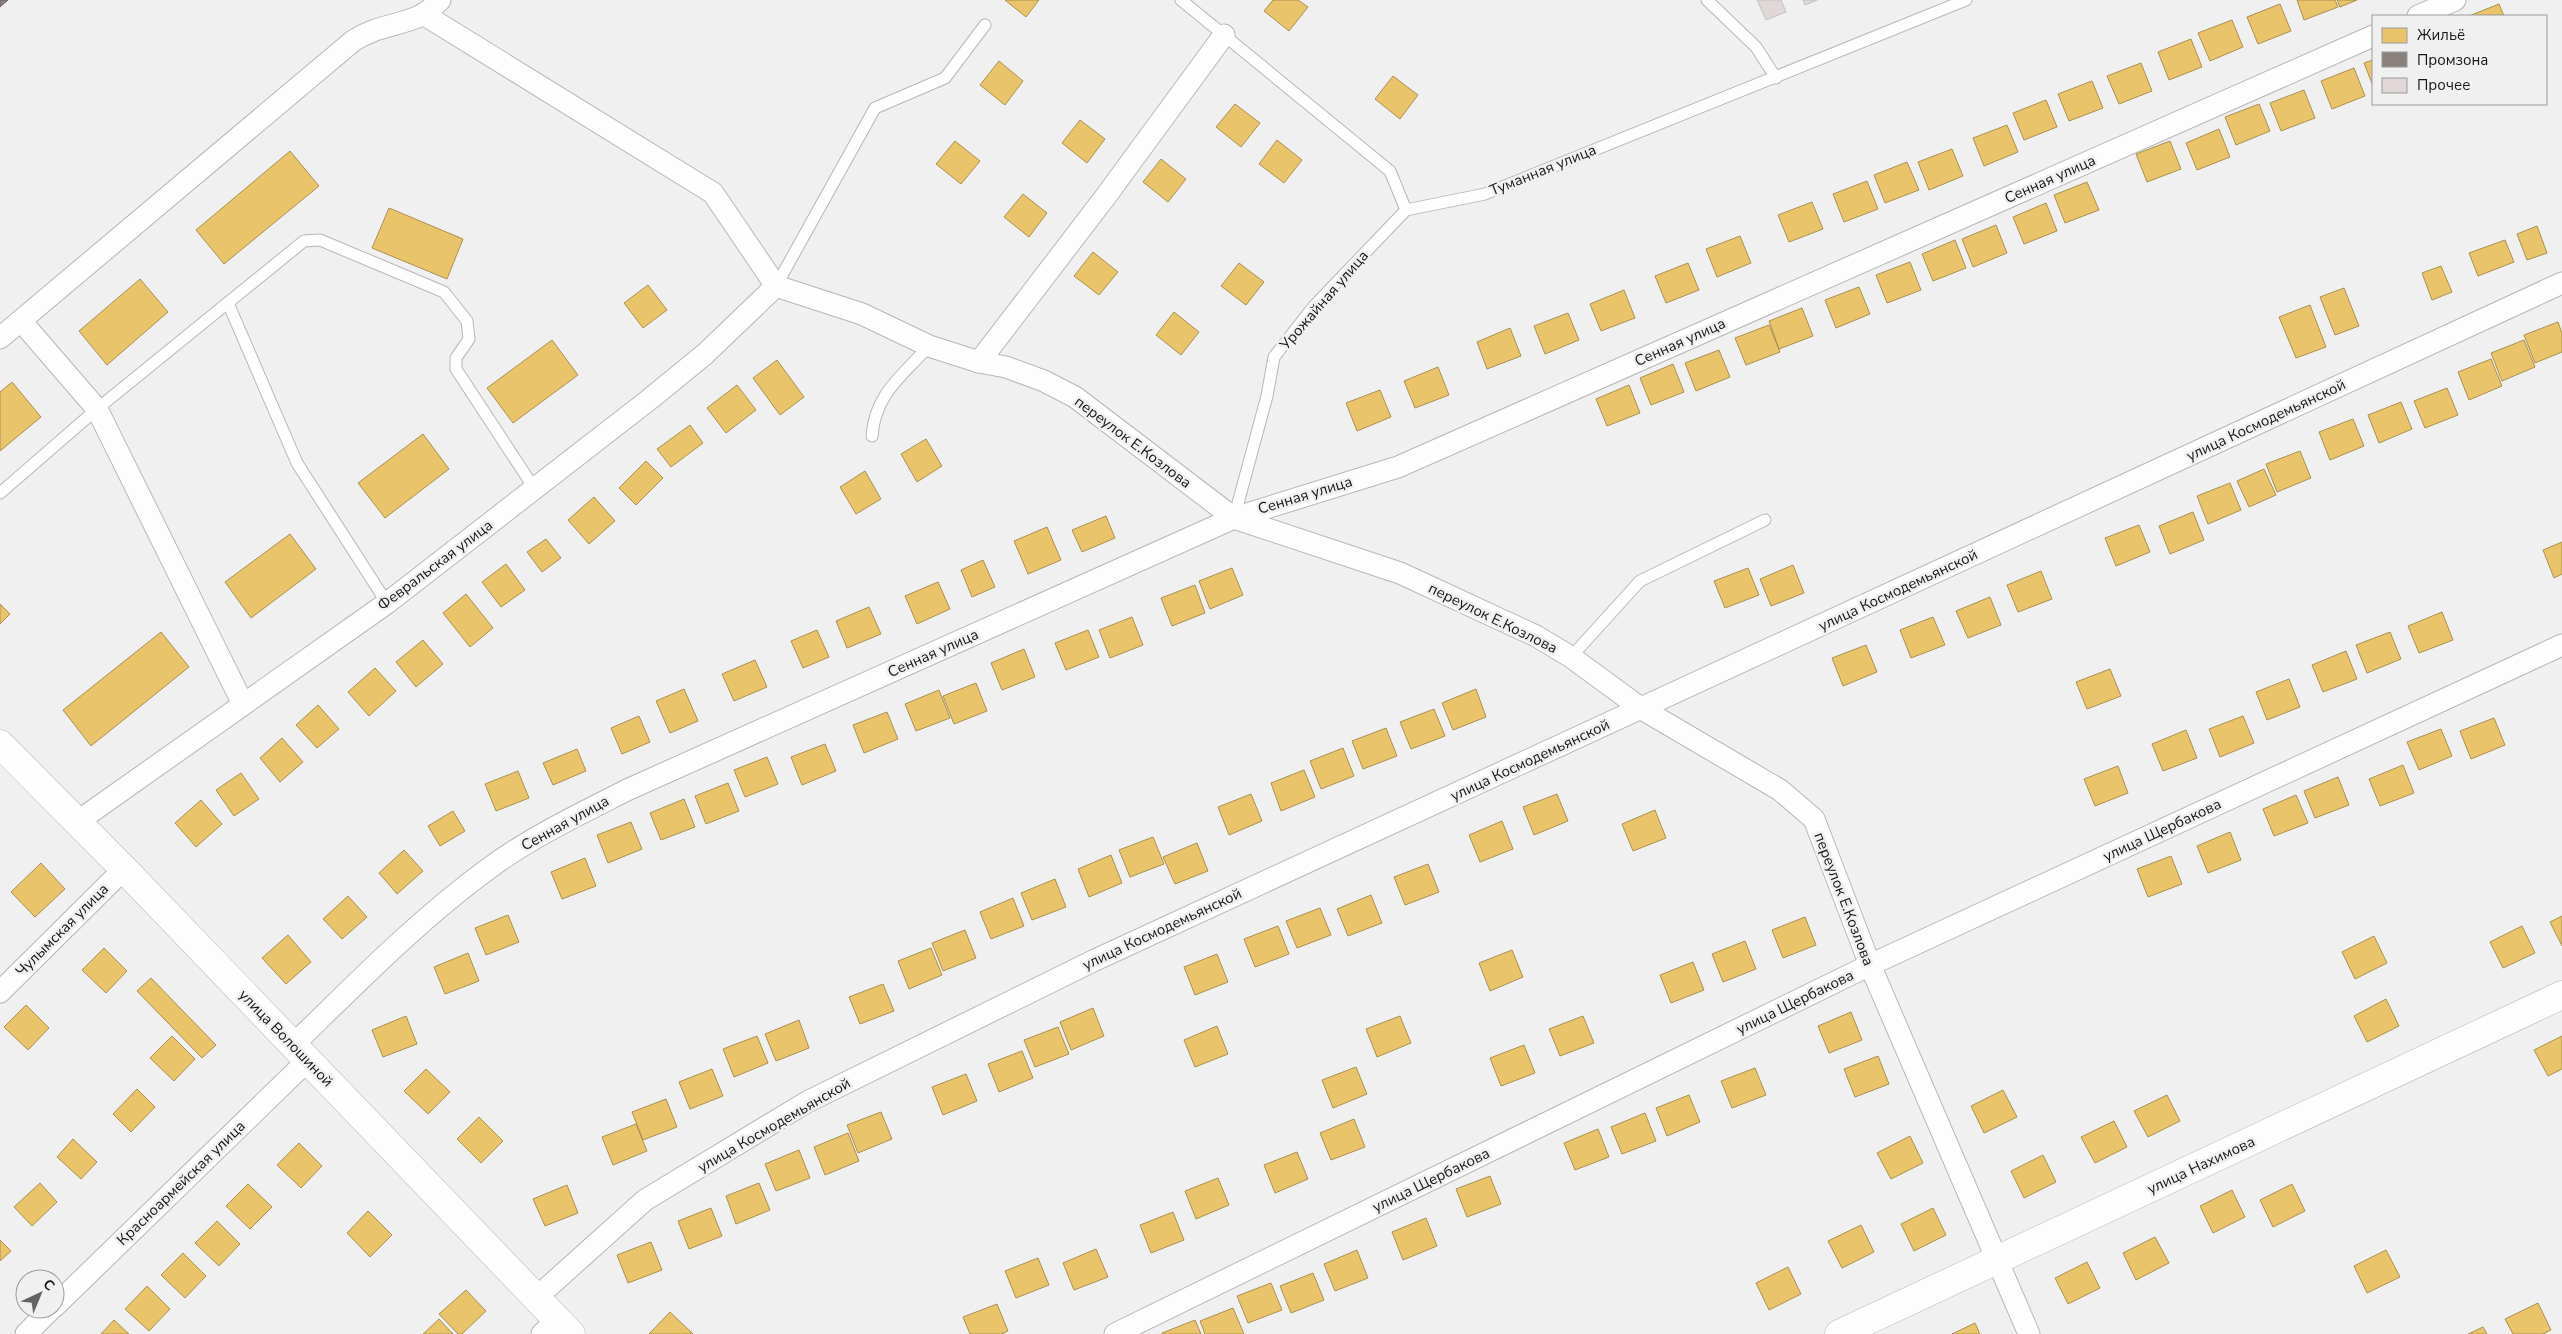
<svg xmlns="http://www.w3.org/2000/svg" width="2562" height="1334" viewBox="0 0 2562 1334" font-family="'Nunito Sans',sans-serif">
<rect width="100%" height="100%" fill="#f0f0f1"/>
<g fill="#e9c46a" stroke="#aa9051">
<polygon points="1005,0 1039,0 1026,17"/>
<polygon points="1273,0 1298,0 1308,7 1289,31 1264,11"/>
<polygon points="2297,0 2335,0 2338,7 2304,20"/>
<polygon points="2337,0 2357,0 2340,7"/>
<polygon points="2280,4 2291,31 2258,44 2247,17"/>
<polygon points="2499,4 2504,16 2469,16"/>
<polygon points="2232,20 2243,47 2210,61 2198,33"/>
<polygon points="2191,39 2202,67 2169,80 2158,52"/>
<polygon points="2373,60 2373,86 2364,63"/>
<polygon points="999,61 1023,81 1005,105 980,85"/>
<polygon points="2141,63 2152,91 2119,104 2107,76"/>
<polygon points="2354,68 2365,96 2332,109 2321,81"/>
<polygon points="1393,76 1418,95 1400,119 1375,99"/>
<polygon points="2092,81 2103,108 2069,121 2058,94"/>
<polygon points="2304,90 2315,118 2281,131 2270,103"/>
<polygon points="2046,100 2057,127 2024,140 2013,113"/>
<polygon points="1235,104 1260,123 1241,147 1216,127"/>
<polygon points="2259,104 2270,131 2236,145 2225,117"/>
<polygon points="1080,120 1105,139 1087,163 1062,143"/>
<polygon points="2007,125 2018,152 1984,166 1973,138"/>
<polygon points="2219,129 2230,157 2197,170 2186,143"/>
<polygon points="1277,140 1302,160 1284,183 1259,164"/>
<polygon points="955,141 980,161 961,184 936,164"/>
<polygon points="2170,141 2181,169 2147,182 2136,154"/>
<polygon points="1952,149 1963,176 1929,190 1918,162"/>
<polygon points="290,151 319,186 224,264 196,230"/>
<polygon points="1161,159 1186,179 1168,202 1143,182"/>
<polygon points="1907,162 1919,190 1885,203 1874,175"/>
<polygon points="1867,181 1878,209 1844,222 1833,194"/>
<polygon points="2087,182 2099,210 2065,223 2054,195"/>
<polygon points="1023,194 1047,213 1029,237 1004,217"/>
<polygon points="1812,202 1823,229 1789,242 1778,215"/>
<polygon points="2046,203 2057,231 2024,244 2013,217"/>
<polygon points="389,208 463,239 447,279 372,248"/>
<polygon points="1996,225 2007,253 1973,267 1962,239"/>
<polygon points="2537,226 2547,253 2527,260 2517,234"/>
<polygon points="1740,236 1751,263 1717,277 1706,249"/>
<polygon points="1955,240 1966,268 1933,281 1922,254"/>
<polygon points="2505,240 2514,262 2478,276 2469,253"/>
<polygon points="1093,252 1118,272 1099,295 1074,276"/>
<polygon points="1910,262 1921,290 1887,303 1876,275"/>
<polygon points="1239,263 1264,282 1246,305 1221,286"/>
<polygon points="1688,263 1699,290 1666,303 1655,276"/>
<polygon points="2441,266 2452,292 2432,300 2422,273"/>
<polygon points="140,279 168,312 107,365 79,331"/>
<polygon points="648,285 667,310 643,328 624,303"/>
<polygon points="1859,287 1870,314 1836,328 1825,300"/>
<polygon points="2344,288 2359,326 2335,335 2320,297"/>
<polygon points="1624,290 1635,318 1601,331 1590,304"/>
<polygon points="2310,305 2326,347 2296,358 2279,317"/>
<polygon points="1802,308 1813,336 1779,349 1769,321"/>
<polygon points="1174,312 1199,332 1181,355 1156,335"/>
<polygon points="1568,313 1579,340 1545,354 1534,326"/>
<polygon points="2558,322 2562,333 2562,352 2535,363 2524,335"/>
<polygon points="1769,325 1780,352 1746,365 1735,338"/>
<polygon points="1510,328 1521,356 1487,369 1477,342"/>
<polygon points="552,340 578,375 513,423 487,388"/>
<polygon points="2524,340 2535,367 2502,381 2491,353"/>
<polygon points="1719,350 1730,377 1696,391 1685,363"/>
<polygon points="2491,359 2502,386 2469,400 2458,372"/>
<polygon points="777,360 804,397 780,415 753,378"/>
<polygon points="1673,364 1684,392 1651,405 1640,378"/>
<polygon points="1438,367 1449,395 1415,408 1404,381"/>
<polygon points="12,382 41,417 0,451 0,392"/>
<polygon points="737,385 756,410 726,433 707,408"/>
<polygon points="1629,385 1640,413 1607,426 1596,399"/>
<polygon points="2447,388 2458,415 2425,428 2414,401"/>
<polygon points="1380,390 1391,417 1357,431 1346,403"/>
<polygon points="2401,402 2412,429 2379,443 2368,415"/>
<polygon points="2353,419 2364,446 2330,460 2319,432"/>
<polygon points="690,425 703,443 671,467 657,449"/>
<polygon points="423,434 449,469 385,518 358,483"/>
<polygon points="926,439 942,466 917,482 901,454"/>
<polygon points="2300,451 2311,478 2277,492 2266,464"/>
<polygon points="646,461 663,478 636,505 619,488"/>
<polygon points="2264,469 2276,495 2249,507 2237,481"/>
<polygon points="865,471 881,499 856,514 840,487"/>
<polygon points="2230,483 2241,510 2208,524 2197,496"/>
<polygon points="594,497 615,521 589,544 568,520"/>
<polygon points="2193,512 2204,540 2170,554 2159,526"/>
<polygon points="1106,516 1115,538 1082,552 1072,530"/>
<polygon points="2139,525 2150,552 2116,566 2105,538"/>
<polygon points="1047,527 1061,560 1028,574 1014,541"/>
<polygon points="290,534 316,569 251,618 225,582"/>
<polygon points="546,539 561,558 542,572 527,552"/>
<polygon points="2562,542 2562,574 2554,578 2543,550"/>
<polygon points="983,560 995,587 972,597 961,570"/>
<polygon points="506,564 525,590 501,607 482,582"/>
<polygon points="1793,565 1804,593 1771,606 1760,579"/>
<polygon points="1232,568 1243,595 1210,609 1199,581"/>
<polygon points="1748,568 1759,595 1725,608 1714,581"/>
<polygon points="2041,571 2052,599 2018,612 2007,585"/>
<polygon points="938,582 950,609 917,624 905,596"/>
<polygon points="1195,585 1205,613 1172,626 1161,598"/>
<polygon points="466,594 493,628 470,647 443,613"/>
<polygon points="1990,597 2001,625 1968,638 1956,611"/>
<polygon points="0,604 10,614 0,624"/>
<polygon points="869,607 881,634 847,648 836,621"/>
<polygon points="2442,612 2453,640 2419,653 2408,626"/>
<polygon points="1132,617 1143,645 1110,658 1099,630"/>
<polygon points="1933,617 1945,645 1911,658 1900,630"/>
<polygon points="817,630 829,657 803,668 791,641"/>
<polygon points="1088,630 1099,657 1066,670 1055,643"/>
<polygon points="161,632 189,667 91,746 63,710"/>
<polygon points="2390,632 2401,659 2367,673 2356,645"/>
<polygon points="423,640 443,664 416,687 396,662"/>
<polygon points="1866,645 1877,672 1843,686 1832,658"/>
<polygon points="1024,649 1035,677 1002,690 991,663"/>
<polygon points="2346,651 2357,679 2323,692 2312,665"/>
<polygon points="755,660 767,687 734,701 722,674"/>
<polygon points="375,668 396,691 369,716 348,692"/>
<polygon points="2110,669 2121,696 2087,709 2076,682"/>
<polygon points="2289,679 2300,707 2267,720 2256,692"/>
<polygon points="976,683 987,711 954,724 943,696"/>
<polygon points="684,689 698,721 670,733 656,701"/>
<polygon points="1476,689 1486,717 1453,730 1442,703"/>
<polygon points="939,690 950,718 916,731 905,704"/>
<polygon points="318,705 339,729 317,748 296,725"/>
<polygon points="1434,709 1445,736 1411,749 1400,722"/>
<polygon points="887,712 898,739 864,753 853,725"/>
<polygon points="639,716 650,742 622,754 611,728"/>
<polygon points="2243,716 2254,743 2220,757 2209,729"/>
<polygon points="2494,718 2505,745 2471,759 2460,731"/>
<polygon points="1386,728 1397,756 1363,769 1352,741"/>
<polygon points="2441,729 2452,756 2419,770 2407,742"/>
<polygon points="2186,730 2197,758 2163,771 2152,744"/>
<polygon points="282,738 303,762 280,782 260,758"/>
<polygon points="825,744 836,771 802,785 791,757"/>
<polygon points="1343,748 1354,776 1321,789 1310,761"/>
<polygon points="577,749 586,771 553,785 543,763"/>
<polygon points="767,757 778,784 745,797 734,770"/>
<polygon points="2403,765 2414,793 2380,806 2369,779"/>
<polygon points="2118,766 2128,793 2095,806 2084,779"/>
<polygon points="1304,770 1315,797 1281,811 1271,783"/>
<polygon points="518,771 529,798 496,811 485,784"/>
<polygon points="241,773 259,799 234,816 216,790"/>
<polygon points="2338,777 2349,805 2315,818 2304,791"/>
<polygon points="728,783 739,811 706,824 695,796"/>
<polygon points="1251,794 1262,821 1229,835 1218,807"/>
<polygon points="1557,794 1568,821 1534,835 1523,807"/>
<polygon points="2296,795 2308,823 2274,836 2263,809"/>
<polygon points="684,799 695,827 661,840 650,813"/>
<polygon points="201,800 222,824 196,847 175,823"/>
<polygon points="1655,810 1666,838 1633,851 1622,824"/>
<polygon points="453,811 465,831 440,846 428,826"/>
<polygon points="1502,821 1513,849 1480,862 1469,835"/>
<polygon points="631,822 642,849 608,863 597,835"/>
<polygon points="2230,832 2241,860 2208,873 2197,846"/>
<polygon points="1153,837 1164,864 1130,877 1119,850"/>
<polygon points="1197,843 1208,871 1175,884 1163,857"/>
<polygon points="404,850 423,871 397,894 379,873"/>
<polygon points="1111,855 1122,883 1089,897 1078,869"/>
<polygon points="2171,856 2182,884 2148,897 2137,869"/>
<polygon points="585,858 596,886 562,899 551,872"/>
<polygon points="41,863 65,889 35,917 11,892"/>
<polygon points="1428,864 1439,892 1405,905 1394,877"/>
<polygon points="1055,879 1066,907 1032,920 1021,893"/>
<polygon points="1371,895 1382,923 1348,936 1337,909"/>
<polygon points="348,896 367,917 342,939 323,919"/>
<polygon points="1013,898 1024,926 991,939 980,912"/>
<polygon points="1320,908 1331,935 1297,948 1286,921"/>
<polygon points="508,915 519,942 486,955 475,928"/>
<polygon points="2562,916 2562,946 2550,922"/>
<polygon points="1805,917 1816,945 1783,958 1772,930"/>
<polygon points="1278,926 1289,954 1255,967 1244,939"/>
<polygon points="2522,926 2535,953 2503,968 2490,942"/>
<polygon points="965,930 976,958 943,971 932,943"/>
<polygon points="288,935 311,962 286,984 262,958"/>
<polygon points="2374,936 2387,963 2355,979 2342,952"/>
<polygon points="1745,941 1756,969 1723,982 1712,954"/>
<polygon points="104,948 127,971 106,993 82,970"/>
<polygon points="931,948 942,975 909,989 898,961"/>
<polygon points="1512,950 1523,977 1490,991 1479,963"/>
<polygon points="468,953 479,981 445,994 434,967"/>
<polygon points="1217,954 1228,982 1195,995 1184,967"/>
<polygon points="1693,962 1704,990 1671,1003 1660,975"/>
<polygon points="151,978 216,1045 202,1058 137,991"/>
<polygon points="883,984 894,1011 860,1024 849,997"/>
<polygon points="2386,999 2399,1026 2367,1042 2354,1016"/>
<polygon points="26,1005 49,1028 28,1050 4,1027"/>
<polygon points="1093,1008 1104,1036 1071,1050 1060,1022"/>
<polygon points="1851,1012 1862,1040 1829,1053 1818,1026"/>
<polygon points="406,1016 417,1044 383,1057 372,1030"/>
<polygon points="1400,1016 1411,1043 1377,1057 1366,1029"/>
<polygon points="1583,1016 1594,1043 1560,1056 1549,1029"/>
<polygon points="799,1020 809,1048 776,1061 765,1034"/>
<polygon points="1217,1026 1228,1054 1195,1067 1184,1040"/>
<polygon points="1058,1027 1069,1054 1035,1067 1024,1040"/>
<polygon points="172,1036 195,1059 174,1081 150,1058"/>
<polygon points="757,1036 768,1063 734,1077 723,1049"/>
<polygon points="2562,1036 2562,1069 2548,1076 2534,1050"/>
<polygon points="1524,1045 1535,1073 1501,1086 1490,1058"/>
<polygon points="1022,1051 1033,1078 999,1092 988,1064"/>
<polygon points="1878,1056 1889,1084 1855,1097 1844,1069"/>
<polygon points="1356,1067 1367,1094 1333,1108 1322,1080"/>
<polygon points="1755,1068 1766,1095 1732,1108 1721,1081"/>
<polygon points="426,1069 450,1092 428,1114 404,1091"/>
<polygon points="712,1069 723,1096 690,1109 679,1082"/>
<polygon points="966,1074 977,1101 943,1115 932,1087"/>
<polygon points="137,1089 155,1107 131,1132 113,1114"/>
<polygon points="2003,1090 2017,1117 1984,1133 1971,1106"/>
<polygon points="1689,1095 1700,1122 1667,1136 1656,1108"/>
<polygon points="2167,1095 2180,1121 2148,1137 2134,1111"/>
<polygon points="666,1099 677,1127 643,1140 632,1112"/>
<polygon points="881,1112 892,1139 858,1153 847,1125"/>
<polygon points="1645,1113 1656,1141 1622,1154 1611,1127"/>
<polygon points="479,1117 503,1141 481,1163 457,1139"/>
<polygon points="1354,1119 1365,1147 1331,1160 1320,1133"/>
<polygon points="2114,1121 2127,1147 2095,1163 2081,1137"/>
<polygon points="636,1124 647,1151 613,1165 602,1137"/>
<polygon points="1598,1129 1609,1157 1575,1170 1564,1143"/>
<polygon points="848,1133 859,1161 825,1175 814,1147"/>
<polygon points="1910,1136 1923,1163 1891,1179 1877,1153"/>
<polygon points="73,1139 97,1162 81,1179 57,1157"/>
<polygon points="299,1143 322,1166 301,1188 277,1165"/>
<polygon points="799,1150 810,1178 776,1191 765,1164"/>
<polygon points="1297,1152 1308,1179 1275,1193 1264,1165"/>
<polygon points="2043,1155 2056,1182 2024,1198 2011,1171"/>
<polygon points="1490,1176 1501,1204 1467,1217 1456,1189"/>
<polygon points="1218,1178 1229,1205 1196,1219 1185,1191"/>
<polygon points="40,1183 57,1202 32,1226 14,1207"/>
<polygon points="759,1183 770,1210 736,1224 726,1196"/>
<polygon points="248,1184 272,1207 250,1229 226,1206"/>
<polygon points="2292,1184 2305,1211 2273,1227 2260,1200"/>
<polygon points="567,1185 578,1213 545,1226 533,1199"/>
<polygon points="2232,1190 2245,1217 2213,1233 2200,1206"/>
<polygon points="711,1208 722,1236 689,1249 678,1221"/>
<polygon points="1933,1208 1946,1235 1914,1251 1901,1224"/>
<polygon points="368,1211 392,1235 370,1257 347,1233"/>
<polygon points="1173,1212 1184,1240 1151,1253 1140,1225"/>
<polygon points="1426,1218 1437,1246 1403,1260 1392,1232"/>
<polygon points="217,1221 240,1244 219,1266 195,1243"/>
<polygon points="1861,1225 1874,1252 1842,1268 1828,1241"/>
<polygon points="2155,1237 2169,1263 2136,1280 2123,1253"/>
<polygon points="0,1240 11,1251 0,1261"/>
<polygon points="651,1242 662,1270 628,1283 617,1255"/>
<polygon points="1096,1249 1108,1277 1074,1290 1063,1263"/>
<polygon points="1357,1250 1368,1278 1335,1291 1324,1264"/>
<polygon points="2386,1250 2400,1277 2367,1293 2354,1266"/>
<polygon points="183,1253 206,1276 185,1298 161,1275"/>
<polygon points="1038,1258 1049,1285 1016,1298 1005,1271"/>
<polygon points="2087,1262 2100,1288 2068,1304 2055,1278"/>
<polygon points="1788,1267 1801,1294 1769,1310 1756,1283"/>
<polygon points="1313,1273 1324,1300 1291,1313 1280,1286"/>
<polygon points="1271,1283 1282,1310 1248,1323 1237,1296"/>
<polygon points="147,1286 170,1309 149,1331 125,1309"/>
<polygon points="466,1290 486,1311 462,1334 458,1334 439,1314"/>
<polygon points="2538,1303 2551,1330 2543,1334 2513,1334 2505,1319"/>
<polygon points="997,1304 1008,1331 1001,1334 970,1334 963,1317"/>
<polygon points="1233,1308 1244,1334 1205,1334 1200,1321"/>
<polygon points="670,1312 693,1334 649,1334"/>
<polygon points="439,1319 453,1334 423,1334"/>
<polygon points="114,1320 129,1334 101,1334"/>
<polygon points="1195,1320 1201,1334 1162,1334 1162,1333"/>
<polygon points="1975,1323 1980,1334 1952,1334"/>
<polygon points="2483,1327 2487,1334 2468,1334"/>
</g>
<polygon fill="#8a817c" stroke="#68625e" points="0,0 8,0 0,7"/>
<g fill="#e0d7d6" stroke="#c2c2c2">
<polygon points="1757,0 1781,0 1786,12 1766,20"/>
<polygon points="1803,0 1817,0 1805,5"/>
</g>
<g fill="none" stroke-linecap="round" stroke-linejoin="round">
<defs>
<g id="service">
<polyline points="1181,0 1390,171 1406,210 1485,194 1966,0"/>
<polyline points="1707,0 1756,47 1776,78"/>
<polyline points="776,286 875,108 945,78 985,25"/>
<polyline points="228,303 297,463 387,603"/>
<path d="M872,436C875,394 902,376 929,346"/>
<polyline points="0,493 97,409 304,241 320,240 444,292 467,321 469,339 456,358 456,369 534,488"/>
<polyline points="1234,518 1267,396 1274,357 1314,306 1406,210"/>
<polyline points="1571,657 1640,581 1765,520"/>
</g>
<g id="minor">
<polyline points="423,14 713,193 776,286"/>
<polyline points="2418,16 2455,0"/>
<polyline points="776,286 862,314 929,346 979,362 1006,367 1044,381 1075,397 1234,518 1400,573 1536,636 1571,657 1642,709 1780,790 1814,819 1870,965 2029,1334"/>
<polyline points="21,321 97,409 243,704"/>
<path d="M0,338L353,41C375,26 399,26 422,15C429,11 435,5 440,0"/>
<polyline points="979,362 1106,196 1224,35"/>
<polyline points="77,822 387,603 650,399 705,354 776,286"/>
<polyline points="0,992 124,869"/>
<path d="M293,1045C356,984 417,921 488,869C531,837 580,814 627,790L1234,518L1398,467L2373,36"/>
<polyline points="536,1298 645,1200 807,1102 1093,961 2562,283"/>
<polyline points="55,1306 308,1060"/>
<polyline points="26,1334 51,1309"/>
<polyline points="542,1334 557,1320"/>
<polyline points="1115,1334 1870,965 2562,645"/>
</g>
<polyline id="tertiary" points="0,744 124,869 571,1334"/>
<polyline id="secondary" points="1839,1334 2562,995"/>
</defs>
<use href="#service" stroke="#b7b7b8" stroke-width="13"/>
<use href="#minor" stroke="#b7b7b8" stroke-width="23"/>
<use href="#tertiary" stroke="#b7b7b8" stroke-width="29"/>
<use href="#secondary" stroke="#b7b7b8" stroke-width="29"/>
<use href="#service" stroke="#fdfdfd" stroke-width="11"/>
<use href="#minor" stroke="#fdfdfd" stroke-width="21"/>
<use href="#tertiary" stroke="#fdfdfd" stroke-width="28"/>
<use href="#secondary" stroke="#fdfdfd" stroke-width="28"/>
</g>
<g text-anchor="middle" stroke-width="5" stroke-linejoin="round" paint-order="stroke">
<g font-size="15" fill="#181818" stroke="#f0f0f1">
<text transform="translate(1543 170) rotate(-22)" y="5">Туманная улица</text>
<text transform="translate(2050 179) rotate(-24)" y="5">Сенная улица</text>
<text transform="translate(1324 300) rotate(-49)" y="5">Урожайная улица</text>
<text transform="translate(1680 342) rotate(-24)" y="5">Сенная улица</text>
<text transform="translate(2266 420) rotate(-25)" y="5">улица Космодемьянской</text>
<text transform="translate(1133 442) rotate(37)" y="5">переулок Е.Козлова</text>
<text transform="translate(1305 495) rotate(-17)" y="5">Сенная улица</text>
<text transform="translate(435 565) rotate(-37)" y="5">Февральская улица</text>
<text transform="translate(1898 590) rotate(-25)" y="5">улица Космодемьянской</text>
<text transform="translate(1493 618) rotate(26)" y="5">переулок Е.Козлова</text>
<text transform="translate(933 653) rotate(-24)" y="5">Сенная улица</text>
<text transform="translate(1530 760) rotate(-25)" y="5">улица Космодемьянской</text>
<text transform="translate(565 823) rotate(-29)" y="5">Сенная улица</text>
<text transform="translate(2162 830) rotate(-25)" y="5">улица Щербакова</text>
<text transform="translate(1844 899) rotate(69)" y="5">переулок Е.Козлова</text>
<text transform="translate(1162 929) rotate(-25)" y="5">улица Космодемьянской</text>
<text transform="translate(62 930) rotate(-45)" y="5">Чулымская улица</text>
<text transform="translate(1795 1002) rotate(-26)" y="5">улица Щербакова</text>
<text transform="translate(286 1038) rotate(46)" y="5">улица Волошиной</text>
<text transform="translate(774 1125) rotate(-30)" y="5">улица Космодемьянской</text>
<text transform="translate(2201 1165) rotate(-25)" y="5">улица Нахимова</text>
<text transform="translate(1431 1180) rotate(-26)" y="5">улица Щербакова</text>
<text transform="translate(181 1183) rotate(-44)" y="5">Красноармейская улица</text>
</g>
</g>
<rect x="2372" y="15" width="175" height="90" fill="#f0f0f1" stroke="#9a9a9a"/>
<rect x="2382" y="28" width="25" height="15" fill="#e9c46a" stroke="#9a9a9a"/>
<text x="2417" y="40" font-size="15" fill="#181818">Жильё</text>
<rect x="2382" y="52" width="25" height="15" fill="#8a817c" stroke="#9a9a9a"/>
<text x="2417" y="65" font-size="15" fill="#181818">Промзона</text>
<rect x="2382" y="78" width="25" height="15" fill="#e0d7d6" stroke="#9a9a9a"/>
<text x="2417" y="90" font-size="15" fill="#181818">Прочее</text>
<g transform="translate(40 1294) rotate(44)"><circle r="24" fill="#f0f0f1" stroke="#9a9a9a"/>
<path d="M0-4L9 19L0 12L-9 19Z" fill="#646464"/>
<text y="-8" font-size="14" font-weight="bold" text-anchor="middle" fill="#181818">С</text>
</g>
</svg>
